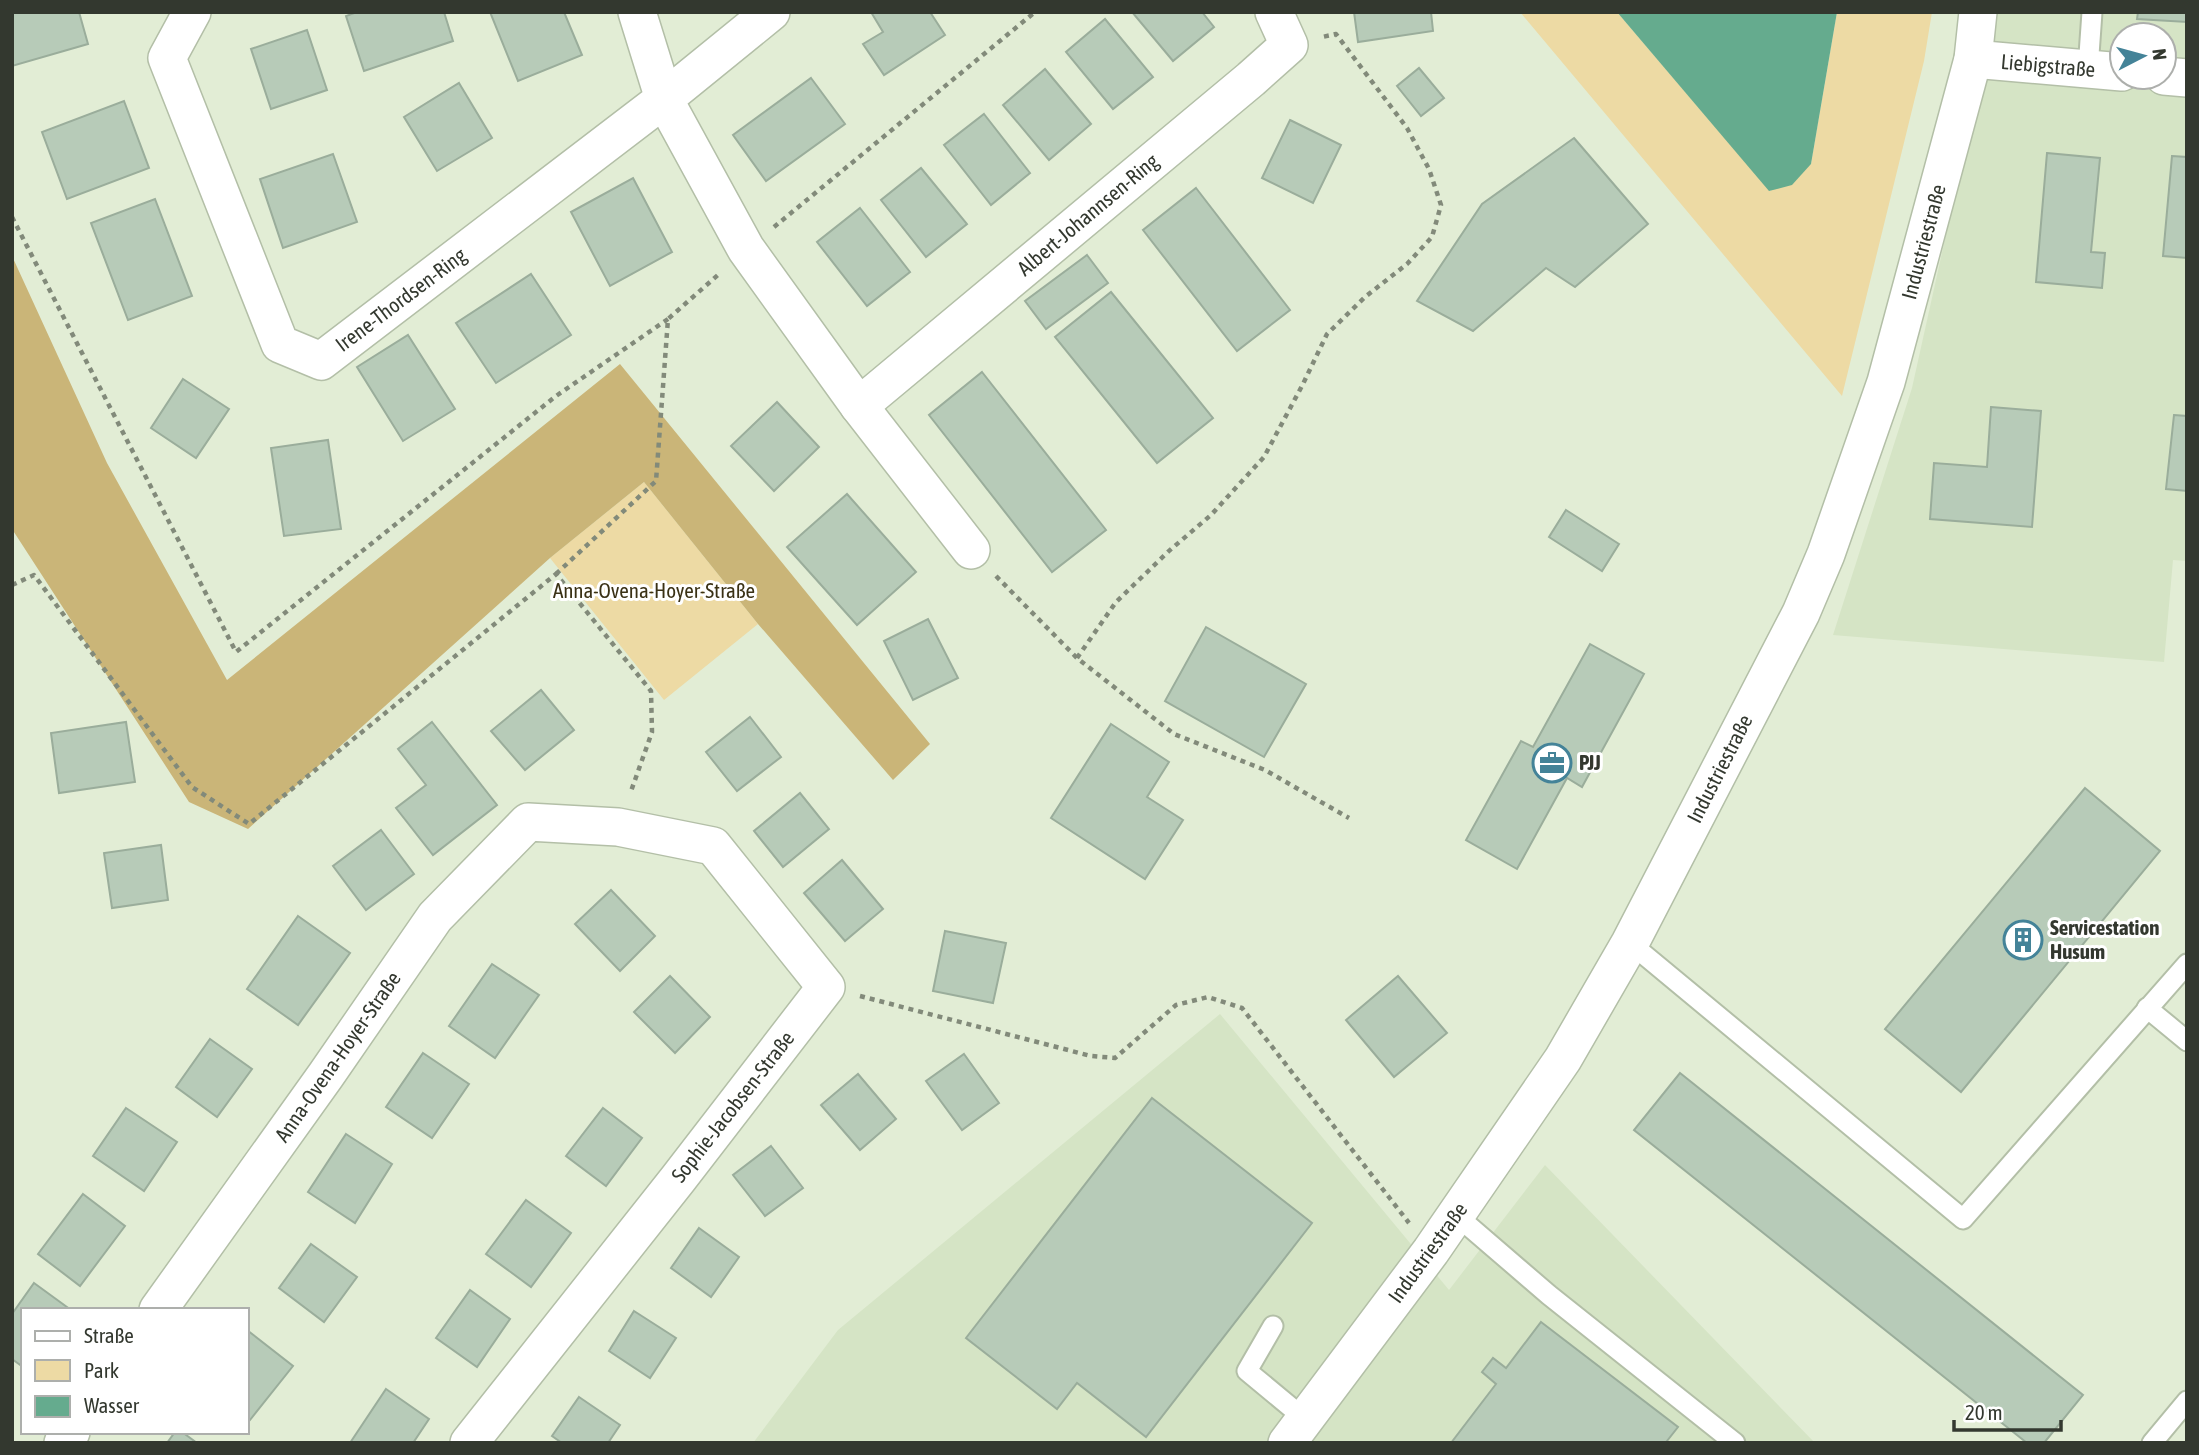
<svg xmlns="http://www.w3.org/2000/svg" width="2199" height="1455" viewBox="0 0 2199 1455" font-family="'Asap Condensed',sans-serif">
<rect width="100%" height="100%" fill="#e2edd5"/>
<g fill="#d5e4c5" fill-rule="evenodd">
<path d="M1988,12H2187V561L2173,560L2164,662L1833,635L1912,388L1981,77ZM2122,35H2164V77H2122Z"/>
<polygon points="1220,1014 1449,1290 1545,1165 1815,1443 753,1443 838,1330"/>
</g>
<g fill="#eddaa4">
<polygon points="1520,12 1617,12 1770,191 1811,164 1837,12 1932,12 1924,61 1842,396"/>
<polygon points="644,482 758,624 664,700 550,558"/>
</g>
<polygon fill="#cab578" points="12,256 107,463 227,680 620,364 930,744 893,780 758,624 644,482 550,558 248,829 189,802 12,529"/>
<polygon fill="#65ab8e" points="1617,12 1837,12 1811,164 1792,185 1769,191"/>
<g fill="#b7cbb8" stroke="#9aad9b" stroke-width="2">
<polygon points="12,12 79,12 88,44 12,66"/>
<polygon points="357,12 444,12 453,41 364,71 346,16"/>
<polygon points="490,12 564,12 582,55 518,81"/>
<polygon points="871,12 930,12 945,35 884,75 863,44 883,32"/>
<polygon points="1132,12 1202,12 1214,27 1173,61"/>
<polygon points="1354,12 1431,12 1433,31 1358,42"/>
<polygon points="2138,12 2187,12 2187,22 2137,19"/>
<polygon points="1105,19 1153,77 1113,109 1066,52"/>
<polygon points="307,30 327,90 271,109 251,49"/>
<polygon points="1419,68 1444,98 1421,116 1397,86"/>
<polygon points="1045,69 1091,124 1049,160 1003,105"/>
<polygon points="811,78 845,124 766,181 733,135"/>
<polygon points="459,83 492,138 437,171 404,117"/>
<polygon points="124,101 149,168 67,199 42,132"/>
<polygon points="984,114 1030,173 991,205 944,145"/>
<polygon points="1290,120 1341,145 1313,203 1262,178"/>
<polygon points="1574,138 1648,224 1575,287 1546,268 1473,331 1417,301 1482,204"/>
<polygon points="2047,153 2100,158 2091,252 2105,253 2102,288 2036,282"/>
<polygon points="333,154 357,222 283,248 260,179"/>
<polygon points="2172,156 2187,157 2187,258 2163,256"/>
<polygon points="921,168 967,224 926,257 881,200"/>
<polygon points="633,178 672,252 610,286 571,212"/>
<polygon points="1196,188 1290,310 1237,351 1143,230"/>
<polygon points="155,199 192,296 128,320 91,223"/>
<polygon points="860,208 910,272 867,306 817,242"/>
<polygon points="1087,255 1108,283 1046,329 1025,301"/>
<polygon points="531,274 571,335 496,383 456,323"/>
<polygon points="1111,292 1213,418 1157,463 1055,337"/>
<polygon points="408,335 455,409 403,441 357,367"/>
<polygon points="982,372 1106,530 1052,572 929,415"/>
<polygon points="183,379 229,409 196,458 151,428"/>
<polygon points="777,402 819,447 774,491 731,446"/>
<polygon points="1991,407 2041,411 2032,527 1930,519 1934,463 1987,467"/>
<polygon points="2174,415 2187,416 2187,491 2166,489"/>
<polygon points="328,440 341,529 284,536 271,448"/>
<polygon points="847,494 916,572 857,625 787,547"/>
<polygon points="1566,510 1619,544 1602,571 1549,537"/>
<polygon points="928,619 958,678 913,700 884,641"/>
<polygon points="1206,627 1306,684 1264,757 1165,701"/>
<polygon points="1590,644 1644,674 1582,787 1567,778 1517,869 1466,840 1521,741 1533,747"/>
<polygon points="541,690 574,730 525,770 491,731"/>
<polygon points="750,717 781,757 737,791 706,752"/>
<polygon points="126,722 135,782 59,793 51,733"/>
<polygon points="432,722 497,805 433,855 396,808 426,785 398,749"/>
<polygon points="1111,724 1169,762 1147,797 1183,820 1145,879 1051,818"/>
<polygon points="2085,788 2160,851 1961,1092 1885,1029"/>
<polygon points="800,793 829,829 783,867 754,831"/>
<polygon points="381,830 414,874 366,910 333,866"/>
<polygon points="161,845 168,900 112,908 104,853"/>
<polygon points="842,860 883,909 845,941 804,893"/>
<polygon points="611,890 655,936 620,971 575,924"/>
<polygon points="298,916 350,953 298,1025 247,989"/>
<polygon points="945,931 1006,943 993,1003 933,991"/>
<polygon points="492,964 539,995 495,1058 449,1026"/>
<polygon points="670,976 710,1017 675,1053 634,1012"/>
<polygon points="1398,976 1447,1033 1394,1077 1346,1020"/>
<polygon points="210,1039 252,1069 217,1117 176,1087"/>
<polygon points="423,1053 469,1084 432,1138 386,1107"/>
<polygon points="964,1054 999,1103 962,1130 926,1081"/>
<polygon points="1680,1073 2083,1395 2044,1443 2027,1443 1634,1130"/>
<polygon points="858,1074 896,1119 860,1150 821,1105"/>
<polygon points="1152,1098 1312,1223 1146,1437 1077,1383 1057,1409 966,1338"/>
<polygon points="126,1108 177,1142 144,1191 93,1156"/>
<polygon points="603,1108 642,1138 606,1186 566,1156"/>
<polygon points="346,1134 392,1164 355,1223 308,1192"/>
<polygon points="771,1146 803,1188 765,1216 733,1175"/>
<polygon points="83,1194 125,1226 80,1286 38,1254"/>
<polygon points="526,1200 571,1233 531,1287 486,1254"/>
<polygon points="699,1228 739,1257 711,1297 671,1268"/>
<polygon points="311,1244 357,1277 324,1322 279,1288"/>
<polygon points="34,1283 71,1310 23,1310 23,1367 12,1359 12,1314"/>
<polygon points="470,1290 510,1319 477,1367 436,1338"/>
<polygon points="634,1311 676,1338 650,1378 609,1351"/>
<polygon points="1541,1322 1678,1427 1667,1441 1670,1443 1451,1443 1496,1384 1482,1372 1493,1358 1506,1368"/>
<polygon points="247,1330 293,1366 250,1420 247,1418"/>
<polygon points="386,1389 429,1419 413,1443 350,1443"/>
<polygon points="579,1397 620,1425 608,1443 562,1443 552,1436"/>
<polygon points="175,1432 182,1432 197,1443 167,1443"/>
</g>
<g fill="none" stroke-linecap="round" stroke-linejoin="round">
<defs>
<g id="lane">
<polyline points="2088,69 2092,12"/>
<polyline points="1630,943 1963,1219 2187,964"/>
<polyline points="2147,1008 2187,1041"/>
<polyline points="1456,1215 1549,1295 1735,1443"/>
<polyline points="1273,1326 1247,1371 1305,1419"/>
<polyline points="2152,1443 2187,1401"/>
</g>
<g id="street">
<polyline points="192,12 167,58 280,344 321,361 664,99 637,12"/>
<polyline points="771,12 664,99 746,249 859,406 971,550"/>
<polyline points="1973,59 2122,72"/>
<polyline points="2164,76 2187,78"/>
<polyline points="859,406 1251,79 1289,45 1274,12"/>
<polyline points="158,1310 326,1075 435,917 528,822 618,827 713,846 826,987 678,1179 469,1443"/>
<polyline points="63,1443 71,1432"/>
<polyline points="1287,1443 1431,1251 1563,1059 1630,943 1801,613 1826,554 1886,382 1973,59 1978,12"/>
</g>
</defs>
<use href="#lane" stroke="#b3bfa7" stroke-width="23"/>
<use href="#street" stroke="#b3bfa7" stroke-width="40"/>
<g stroke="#828a7a" stroke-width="4.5" stroke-dasharray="5 5" stroke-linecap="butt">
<polyline points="12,217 236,652 556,396 668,319"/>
<polyline points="774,227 1035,12"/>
<polyline points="556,574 656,481 668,319 719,274"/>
<polyline points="996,576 1077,658 1174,734 1265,770 1349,818"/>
<polyline points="12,585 34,575 192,787 249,824 556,574 651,691 652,732 630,794"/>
<polyline points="1077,658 1116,602 1170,550 1211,515 1264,457 1303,384 1327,334 1365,297 1407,264 1432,237 1441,205 1429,169 1407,128 1336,34 1322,37"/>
<polyline points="860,996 1091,1056 1115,1058 1176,1005 1208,997 1242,1008 1409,1223"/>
</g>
<use href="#lane" stroke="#fff" stroke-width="19"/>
<use href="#street" stroke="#fff" stroke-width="37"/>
</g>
<defs>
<symbol id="office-ring" viewBox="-11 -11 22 22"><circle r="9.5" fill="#fff" stroke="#448398" stroke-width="1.5"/><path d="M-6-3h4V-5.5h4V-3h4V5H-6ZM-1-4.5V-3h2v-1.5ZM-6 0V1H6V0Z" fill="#448398"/></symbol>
<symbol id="building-ring" viewBox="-11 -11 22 22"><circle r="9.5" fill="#fff" stroke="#448398" stroke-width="1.5"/><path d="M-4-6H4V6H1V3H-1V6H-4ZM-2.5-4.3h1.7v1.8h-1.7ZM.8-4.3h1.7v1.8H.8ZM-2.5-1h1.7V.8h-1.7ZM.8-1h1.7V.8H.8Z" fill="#448398"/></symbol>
</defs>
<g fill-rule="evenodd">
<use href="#office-ring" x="1530" y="741" width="44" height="44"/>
<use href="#building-ring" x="2001" y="918" width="44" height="44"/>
</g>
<g text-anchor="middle" stroke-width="6" stroke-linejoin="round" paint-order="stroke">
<g font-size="21" fill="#33382f" stroke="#fff">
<text transform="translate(2048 66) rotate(5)" y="7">Liebigstraße</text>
<text transform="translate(1088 215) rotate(-40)" y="7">Albert-Johannsen-Ring</text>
<text transform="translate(1924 242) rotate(-75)" y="7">Industriestraße</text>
<text transform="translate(401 300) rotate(-37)" y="7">Irene-Thordsen-Ring</text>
<text transform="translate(1720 769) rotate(-63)" y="7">Industriestraße</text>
<text transform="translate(338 1057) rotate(-55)" y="7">Anna-Ovena-Hoyer-Straße</text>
<text transform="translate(733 1107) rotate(-52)" y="7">Sophie-Jacobsen-Straße</text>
<text transform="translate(1428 1253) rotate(-54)" y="7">Industriestraße</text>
</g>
<g font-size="21" fill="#3a3115" stroke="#fff">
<text x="654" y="598">Anna-Ovena-Hoyer-Straße</text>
</g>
<g font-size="21" font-weight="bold" fill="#33382f" stroke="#fff" text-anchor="start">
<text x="1579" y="770">PJJ</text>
<text x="2050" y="935">Servicestation<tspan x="2050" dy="24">Husum</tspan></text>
</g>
</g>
<rect width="2199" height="1455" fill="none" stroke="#33382f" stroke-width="28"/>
<rect x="21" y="1308" width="228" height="126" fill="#ffffff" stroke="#adafac" stroke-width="2"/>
<rect x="35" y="1331" width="35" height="10" fill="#ffffff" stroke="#adafac" stroke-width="2"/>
<text x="84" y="1343" font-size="21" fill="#33382f">Straße</text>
<rect x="35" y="1360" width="35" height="21" fill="#eddaa4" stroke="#adafac" stroke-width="2"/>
<text x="84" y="1378" font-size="21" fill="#33382f">Park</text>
<rect x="35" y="1396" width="35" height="21" fill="#65ab8e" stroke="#adafac" stroke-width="2"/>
<text x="84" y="1413" font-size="21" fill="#33382f">Wasser</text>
<g transform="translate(2143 56) rotate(84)"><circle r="33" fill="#ffffff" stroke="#adafac" stroke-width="2"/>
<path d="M0-5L12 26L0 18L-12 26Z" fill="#448398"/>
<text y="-10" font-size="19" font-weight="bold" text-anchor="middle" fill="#33382f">N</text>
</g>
<path d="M1954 1420v10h107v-10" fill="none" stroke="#33382f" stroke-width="3.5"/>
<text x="1965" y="1420" font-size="21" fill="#33382f" stroke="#ffffff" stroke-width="5" paint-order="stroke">20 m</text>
</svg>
